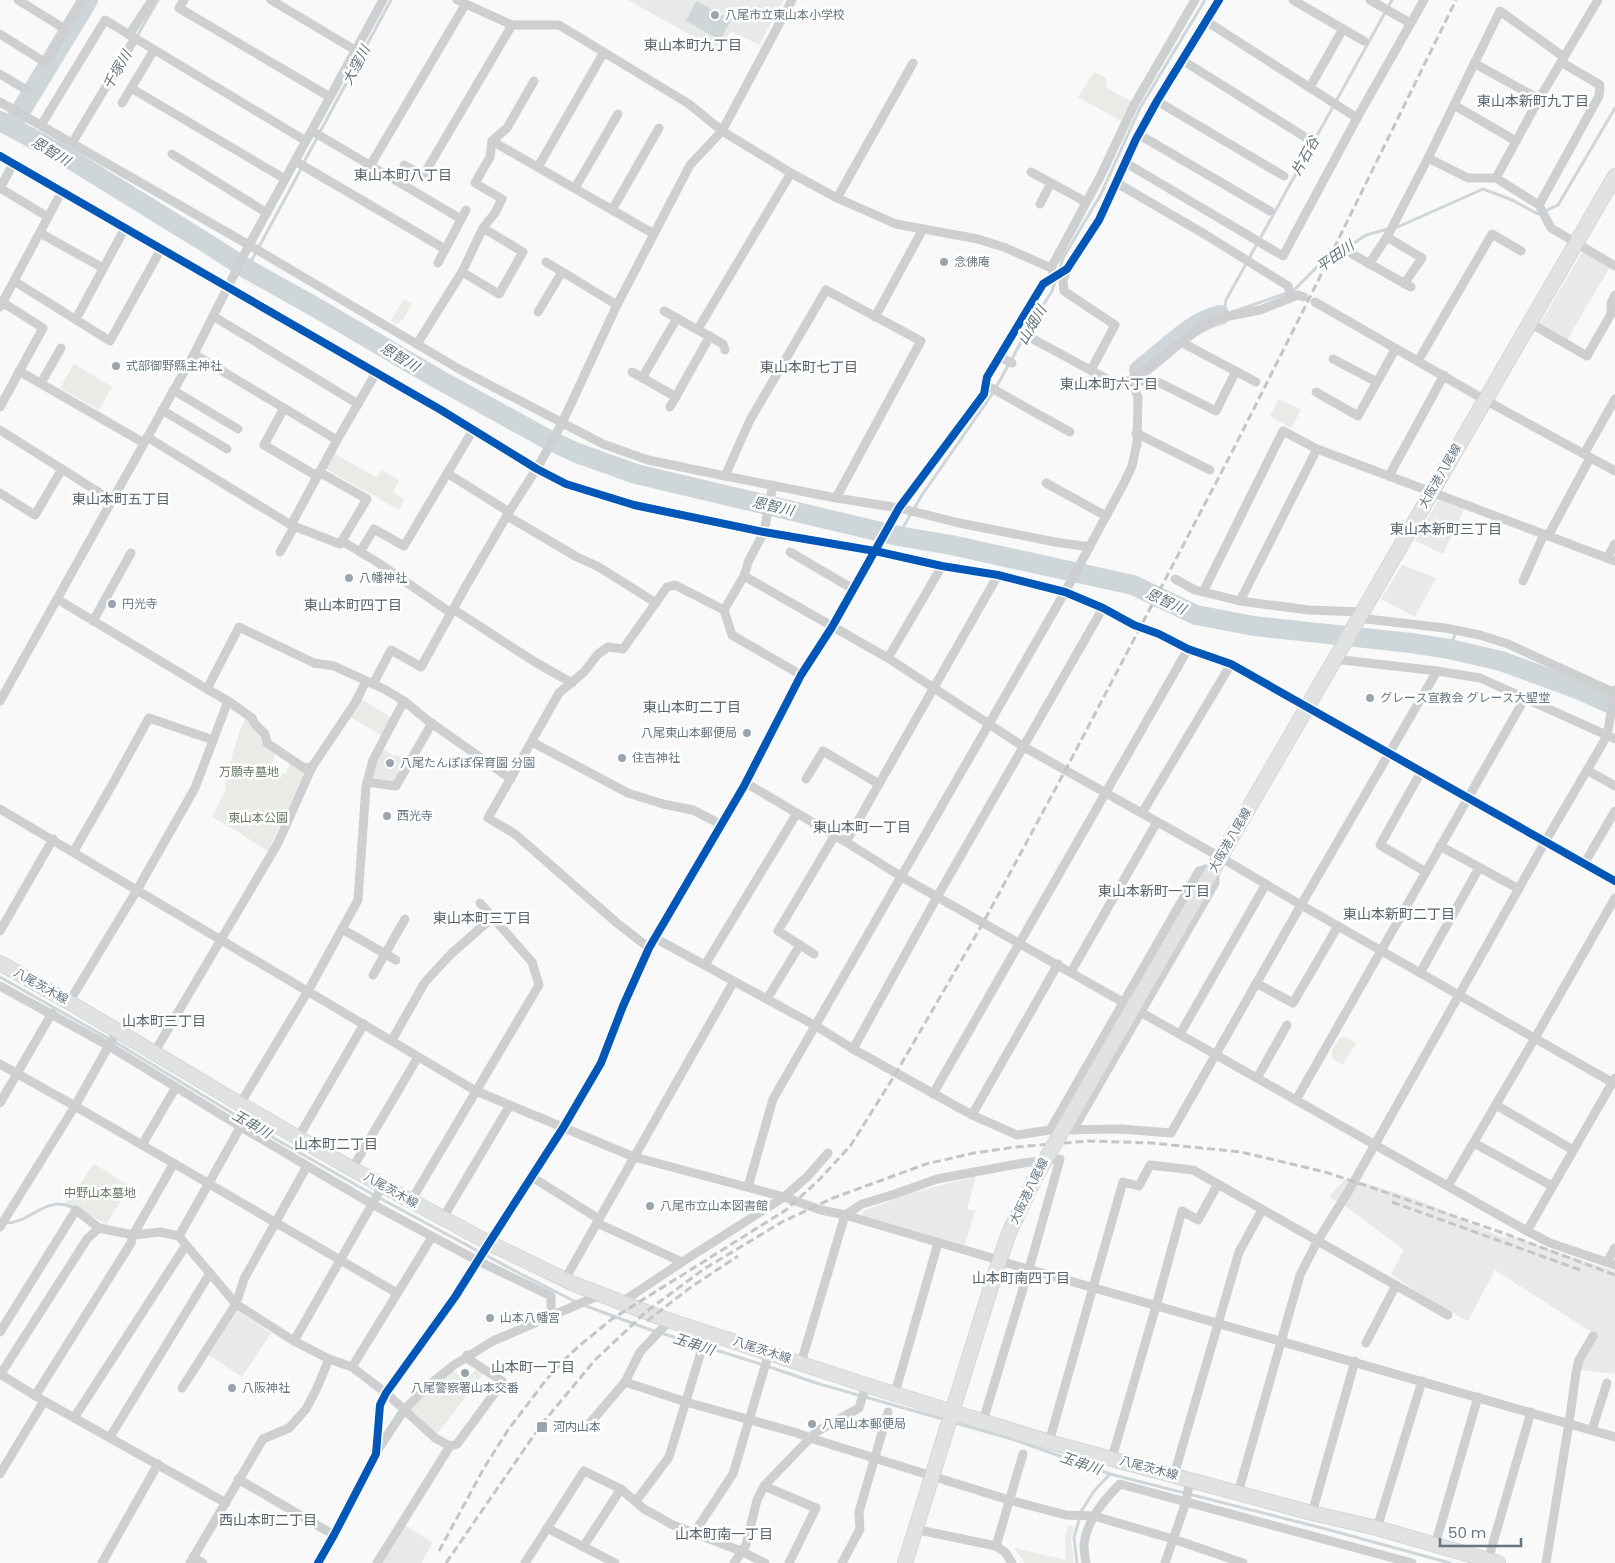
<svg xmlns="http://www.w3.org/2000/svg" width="1615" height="1563" viewBox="0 0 1615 1563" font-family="Poppins,'Noto Sans JP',sans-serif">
<rect width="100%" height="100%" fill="#f9f9f9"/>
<g fill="#e8e9e9">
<polygon points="628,0 784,0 759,45 731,31 719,51"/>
<polygon points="1583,251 1610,267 1567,340 1540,324"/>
<polygon points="1438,500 1464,509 1443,554 1415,541"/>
<polygon points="1402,565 1436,578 1415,617 1381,599"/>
<polygon points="381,748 394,756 395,754 406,760 398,777 393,781 375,778 372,774"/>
<polygon points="976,1176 967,1209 975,1211 965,1245 862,1215 863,1211 909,1194"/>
<polygon points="1345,1179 1371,1185 1416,1199 1502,1237 1513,1237 1615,1271 1615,1374 1581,1370 1582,1359 1596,1335 1495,1270 1468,1321 1426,1298 1391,1274 1404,1250 1344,1205 1329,1197"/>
<polygon points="238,1311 271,1333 242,1377 209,1355"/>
<polygon points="403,1524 433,1543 421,1563 379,1563"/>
</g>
<g fill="#e8ebe6">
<polygon points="721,0 760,0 750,17"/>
<polygon points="1094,72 1106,78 1107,88 1131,101 1121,121 1078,97"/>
<polygon points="403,299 412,304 403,319 397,324 391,321"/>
<polygon points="74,364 112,387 99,410 60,388"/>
<polygon points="1279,399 1301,410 1291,428 1270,416"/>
<polygon points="335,454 377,478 382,470 399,480 393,492 405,499 399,510 326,469"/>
<polygon points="361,699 392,718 382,736 351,717"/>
<polygon points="246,716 262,733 260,739 276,752 270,769 285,774 291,762 305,771 268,852 237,831 212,817 225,791 226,777 238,736"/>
<polygon points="1345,1037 1356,1043 1343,1065 1333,1059 1331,1052 1339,1038"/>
<polygon points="94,1164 130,1186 106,1224 91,1216 73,1211 65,1206 66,1201 70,1198"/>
<polygon points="476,1369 484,1373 436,1435 408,1412 453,1370 465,1381"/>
<polygon points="1068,1525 1074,1527 1071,1538 1074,1563 1025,1563 1014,1548 1066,1560 1065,1539"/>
</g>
<polygon fill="#ced6d9" points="696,1 731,20 720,40 686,21"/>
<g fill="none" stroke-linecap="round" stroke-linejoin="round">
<g stroke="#ced6d9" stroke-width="3">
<polyline points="137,36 158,0"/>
<polyline points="321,130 391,0"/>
<polyline points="67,157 73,147"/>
<polyline points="305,160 317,138"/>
<polyline points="247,269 301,169"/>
<polyline points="1059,271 1063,258 1100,196 1140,108 1205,0"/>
<polyline points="1232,312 1293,291 1317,267 1366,235 1400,226 1483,189 1512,200 1538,214 1558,205 1615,108"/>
<polyline points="1226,313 1224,314 1226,300 1392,0"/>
<polyline points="898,536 922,495 993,393 1026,333 1052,291 1056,279"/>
<polyline points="1449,649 1455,635"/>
<polyline points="0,977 120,1045 265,1133 372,1194 517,1272 578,1303"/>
<path d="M5,1223C30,1224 45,1195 72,1207"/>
<polyline points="583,1305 651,1330 764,1365 816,1383 946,1420"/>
<polyline points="952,1422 1015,1440 1110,1474 1326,1529 1450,1563"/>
<polyline points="1077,1563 1074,1537 1082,1510 1094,1491 1110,1474"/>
</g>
<g stroke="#ced6d9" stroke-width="20">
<polyline points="0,121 67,157 208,244 247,269 315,307 438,379 547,439 577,453 636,474 898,536 951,545 1133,585 1196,615 1254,626 1411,643 1449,649 1501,661 1575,688 1615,706"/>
<polyline points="11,127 88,0"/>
<path d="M1139,370C1165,351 1188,323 1220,315"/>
</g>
<defs>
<g id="primary">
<polyline points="0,963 69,1002 240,1104 352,1169 489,1243 574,1284 659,1317 866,1385 1049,1442 1312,1513 1377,1528 1498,1563"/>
<polyline points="1138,999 1615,176"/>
<polyline points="905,1563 996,1271 1009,1233"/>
</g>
</defs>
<use href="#primary" stroke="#d5d6d7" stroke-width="16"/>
<g stroke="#cecfd0" stroke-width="9">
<polyline points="18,0 65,29"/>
<polyline points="184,0 179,8 330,97"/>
<polyline points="271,0 355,50"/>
<polyline points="457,0 512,25 559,25 689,104 722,131 791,173 837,198 896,224 978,239 1006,248 1051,268 1054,276"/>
<polyline points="1293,0 1364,41"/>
<polyline points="1370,0 1410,23"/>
<polyline points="1206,21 1357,118"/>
<polyline points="0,34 46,63 82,0"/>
<polyline points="129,35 152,0"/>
<polyline points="1182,60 1308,139"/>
<polyline points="1474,63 1539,99"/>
<polyline points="0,74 28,91"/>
<polyline points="1310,87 1343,29"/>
<polyline points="131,88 285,179"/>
<polyline points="1157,101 1284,176"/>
<polyline points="0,102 249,245 459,369 603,444 648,460 725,476 836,498 899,508 959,523 1055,542 1090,547"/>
<polyline points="122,103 154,50"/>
<polyline points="1454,105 1516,141"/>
<polyline points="43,122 105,20 306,141"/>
<polyline points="312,131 461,219"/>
<polyline points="1138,134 1270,211"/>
<polyline points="74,140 135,38"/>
<polyline points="492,141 654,234"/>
<polyline points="172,154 267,213"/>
<polyline points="0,156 441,410 537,469 566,484 634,505 764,532 875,551 942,566 998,575 1065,592 1103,608 1134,625 1159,634 1188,649 1231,664 1615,881"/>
<polyline points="1428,158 1468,178 1496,178 1539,205 1551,228 1615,266"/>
<polyline points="295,161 445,249"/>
<polyline points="1126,163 1283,256 1357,118 1424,0"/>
<polyline points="404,165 423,176 512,25"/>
<polyline points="370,166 465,5"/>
<polyline points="538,167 604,52"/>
<polyline points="1031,172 1086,202"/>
<polyline points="1496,178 1539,99 1598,0"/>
<polyline points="1117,183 1206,235 1288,286 1291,297"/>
<polyline points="0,188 48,217"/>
<polyline points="0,188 13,164"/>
<polyline points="575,188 618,114"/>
<polyline points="837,198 913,63"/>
<polyline points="1040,204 1051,183"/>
<polyline points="1539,205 1599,96 1600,85 1561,62"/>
<polyline points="612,210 659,128"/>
<polyline points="40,233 103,268"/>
<polyline points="1352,254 1411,287"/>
<polyline points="546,262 617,305"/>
<polyline points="438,263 466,210"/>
<polyline points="1369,264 1387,237"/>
<polyline points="1051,268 1101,175 1134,105 1195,0"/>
<polyline points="1067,269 1063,280 1064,291 1115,325 1091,370"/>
<polyline points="462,272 499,294 523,252 483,228"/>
<polyline points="14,281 110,341 161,249"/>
<polyline points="1404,284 1422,258 1387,237 1428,158 1500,11 1564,57"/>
<polyline points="1315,302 1485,400 1615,471"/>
<polyline points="0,307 62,191"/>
<polyline points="664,311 723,344 725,350"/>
<polyline points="538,312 562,272"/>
<polyline points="213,316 358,404"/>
<polyline points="875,317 923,229"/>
<polyline points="76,319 125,228"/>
<polyline points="1530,323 1587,356 1611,314 1611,303 1615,295"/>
<polyline points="698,329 791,173"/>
<polyline points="1016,330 1118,385 1131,380 1160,383 1216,411 1236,371"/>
<polyline points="1181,342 1256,382"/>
<polyline points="417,344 462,272 483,228 495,213 502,199 475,183 490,157 492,141 507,128 534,81"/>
<polyline points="194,354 337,440"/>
<polyline points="1000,357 1012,363"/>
<polyline points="1333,359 1377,382"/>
<polyline points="1418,361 1492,234 1521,251"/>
<polyline points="19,371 144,443"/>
<polyline points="632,372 676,397"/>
<polyline points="642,378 677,318"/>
<polyline points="41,383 61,348"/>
<polyline points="986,385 1070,432"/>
<polyline points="173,390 238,429"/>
<polyline points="1316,392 1358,416 1396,348"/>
<polyline points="0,407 43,328 2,302"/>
<polyline points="670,407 710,336"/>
<polyline points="284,408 264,445 317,476"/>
<polyline points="162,410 227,449"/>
<polyline points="0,430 111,500"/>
<polyline points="1136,433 1210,470"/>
<polyline points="147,437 291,525 340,544 367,499 319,472"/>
<polyline points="1584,454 1615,399"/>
<polyline points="447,473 509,512"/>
<polyline points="725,476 750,420 826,290 921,341 836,498"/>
<polyline points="1389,476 1444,375"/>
<polyline points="1046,483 1106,516"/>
<polyline points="0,493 35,515 62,469"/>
<polyline points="507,516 577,557 599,567 656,603"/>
<polyline points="291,525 337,440 376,373"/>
<polyline points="1548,536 1590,458"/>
<polyline points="342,541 377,562 451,613"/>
<polyline points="280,552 294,527"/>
<polyline points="360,552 374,529 404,546 473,430"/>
<polyline points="790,552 853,589"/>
<polyline points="1607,558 1615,544"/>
<polyline points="744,576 888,658 1024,747 1220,857 1301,905 1615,1084"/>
<polyline points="1175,579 1195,590 1240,601 1309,610 1362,612"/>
<polyline points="1523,581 1544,534"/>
<polyline points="1203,592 1283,431 1317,449 1615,561"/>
<polyline points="57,599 207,689 239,627 314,663 334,666 384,689 404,701 427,720 511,779"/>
<polyline points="1240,601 1317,449"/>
<polyline points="453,609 535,662 572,683"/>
<polyline points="724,610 744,576 749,560 764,532 773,485"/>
<polyline points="1358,618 1445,628 1480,635 1508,644 1615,693"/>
<polyline points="93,621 131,553"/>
<polyline points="888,658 942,566"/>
<polyline points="1334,659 1437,671 1480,678 1615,739"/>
<polyline points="373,684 391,650 421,667 466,586 509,512 539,465 562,423 617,305 690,165 722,131 792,0"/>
<polyline points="0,701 194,354 249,245 383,0"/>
<polyline points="228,701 252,718 254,723 265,734 267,743 304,768 312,767 355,703 366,681"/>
<polyline points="532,742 628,793 663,804 693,810 722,825"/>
<polyline points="1587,770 1615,786"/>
<polyline points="1421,772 1380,845 1426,872"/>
<polyline points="806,779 823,751 879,784"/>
<polyline points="367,782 396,786 432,723"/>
<polyline points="746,783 846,842 902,877 1527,1231 1550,1243 1615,1265"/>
<polyline points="0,809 476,1091 634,1157 784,1197 821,1210 845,1215 862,1204 895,1194 937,1179 1023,1163 1060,1159 1029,1269 983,1421"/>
<polyline points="1142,813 1231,664"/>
<polyline points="846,842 998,575"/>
<polyline points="1440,846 1519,889"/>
<polyline points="74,851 112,785 149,718 213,740"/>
<polyline points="1584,864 1615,811"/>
<polyline points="342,929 396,960"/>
<polyline points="0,931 53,839"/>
<polyline points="655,938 816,1026 853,1049 972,1115 1017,1135 1050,1130 1121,1129 1171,1133 1301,905 1437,671"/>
<polyline points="649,948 617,923 515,834 488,818 559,693 584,672 598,654 608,647 623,649 667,587 675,585 724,610 732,635 801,675"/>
<polyline points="814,954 778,931 835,835"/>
<polyline points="705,965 797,813"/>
<polyline points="1071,972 1157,822"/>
<polyline points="1420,973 1479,868"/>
<polyline points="373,975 405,919"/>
<polyline points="1256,983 1293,1003 1338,926"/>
<polyline points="0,986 109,1046 241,1127 372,1204 478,1261 551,1296 551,1316"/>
<polyline points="767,999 800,945"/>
<polyline points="69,1002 137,890 195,788 228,701 207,689"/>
<polyline points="1180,1034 1266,884"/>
<polyline points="392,1040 425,982 451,954 493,917"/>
<polyline points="853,1049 937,897 1103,608"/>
<polyline points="154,1053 278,843 312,767"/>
<polyline points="0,1064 75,1106 397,1293"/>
<polyline points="1257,1078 1287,1025"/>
<polyline points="933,1094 1188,649"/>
<polyline points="1296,1100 1525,698"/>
<polyline points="0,1103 52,1013"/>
<polyline points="240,1104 308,991 358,900 366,786 373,760 404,701"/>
<polyline points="1496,1105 1573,1150"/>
<polyline points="250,1110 179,1236 186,1245 236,1304 294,1341 329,1359 352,1367 386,1393 435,1438 450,1446 377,1563"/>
<polyline points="972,1115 1058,964"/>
<polyline points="1050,1130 1199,871 1215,866 1215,883 1073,1130"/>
<polyline points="298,1138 364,1024"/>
<polyline points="1474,1143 1552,1186"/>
<polyline points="142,1145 176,1087"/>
<polyline points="352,1169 418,1057"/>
<polyline points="532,1177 599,1219"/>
<polyline points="1448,1186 1535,1038 1615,898"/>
<polyline points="748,1187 773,1099 1065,592 1124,483 1132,466 1137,443 1138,397 1131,380 1165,355 1199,328 1214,319 1260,310 1298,295 1304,297"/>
<polyline points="411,1201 539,985 532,962 480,903"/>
<polyline points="443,1218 510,1105"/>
<polyline points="597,1223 682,1262"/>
<polyline points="0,1227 75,1106 117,1031"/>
<polyline points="1527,1231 1615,1078"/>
<polyline points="1607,1262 1615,1248"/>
<polyline points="1007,1263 1615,1437"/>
<polyline points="564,1281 734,981"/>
<polyline points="622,1302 682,1262 784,1197 807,1177 828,1153"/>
<polyline points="0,1332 76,1210 99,1228"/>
<polyline points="294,1341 383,1185"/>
<polyline points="1366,1343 1396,1285"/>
<polyline points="801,1363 845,1215 992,1258"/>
<polyline points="352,1367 432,1237"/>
<polyline points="0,1374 44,1401 226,1503"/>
<polyline points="0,1375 87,1239 99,1228 133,1235 160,1232 179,1236"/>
<polyline points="625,1382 686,1402 797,1433 810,1438 1009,1500 1066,1515 1094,1516 1173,1539 1243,1563"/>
<polyline points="182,1388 236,1304 244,1279 307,1166"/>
<polyline points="895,1393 938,1243"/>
<polyline points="35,1396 131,1243 133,1235 174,1163"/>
<polyline points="74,1418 186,1245"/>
<polyline points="590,1423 625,1382 640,1352 670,1320"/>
<polyline points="1592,1430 1607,1383"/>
<polyline points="110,1437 210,1273"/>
<polyline points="1049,1442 1123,1182 1139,1186 1150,1165 1193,1170 1448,1315"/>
<polyline points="450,1446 457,1444 502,1383 502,1381 470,1360 467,1355"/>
<polyline points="377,1451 404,1410 429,1385 454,1365 493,1341 602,1294"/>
<polyline points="1112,1458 1156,1306 1182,1211 1198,1220 1218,1184"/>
<polyline points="0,1474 44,1401"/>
<polyline points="1174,1475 1239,1252 1262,1210"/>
<polyline points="238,1479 334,1535"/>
<polyline points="764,1486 816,1508 789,1563"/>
<polyline points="1238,1493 1300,1275 1318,1240 1351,1187 1545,842 1607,736 1615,690"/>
<polyline points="636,1501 669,1457 707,1332"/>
<polyline points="1312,1513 1355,1361"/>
<polyline points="547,1528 615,1563"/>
<polyline points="1377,1528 1422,1381"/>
<polyline points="914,1529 996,1546 1005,1552 1012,1563"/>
<polyline points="694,1533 733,1474 769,1353"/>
<polyline points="1435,1545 1478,1397"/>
<polyline points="996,1546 1023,1454"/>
<polyline points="583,1547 621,1489"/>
<polyline points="193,1557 203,1563"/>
<polyline points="1488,1560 1531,1412"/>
<polyline points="102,1563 158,1464"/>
<polyline points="190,1563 263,1439 289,1428 306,1409 317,1388 329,1359"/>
<polyline points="318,1563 334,1535 376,1454 380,1405 386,1393 455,1297 489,1243 563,1128 601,1063 623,1006 649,948 744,786 801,675 832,627 899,508 984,394 987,377 1043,284 1067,269 1099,220 1136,139 1157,101 1219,0"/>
<polyline points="525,1563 584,1471 621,1489 644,1509 673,1525 741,1551 765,1563"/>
<polyline points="734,1563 746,1545 757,1500 764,1486 816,1432 859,1408 866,1385"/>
<polyline points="842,1563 860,1529 859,1512 888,1412"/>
<path d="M1086,1563C1085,1557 1084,1550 1084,1544C1087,1520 1104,1500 1120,1484L1412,1563"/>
<polyline points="1165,1563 1186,1502 1190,1479"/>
<polyline points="1546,1563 1569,1423 1576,1373 1579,1360 1593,1336"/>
</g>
<use href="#primary" stroke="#e1e2e2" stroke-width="14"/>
<g stroke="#c3c5c6" stroke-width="3" stroke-dasharray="8 4" stroke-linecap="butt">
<polyline points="1392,1202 1583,1271"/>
<polyline points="647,1321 691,1287 738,1256"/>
<polyline points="439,1551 484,1468 508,1430 546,1380 562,1362 579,1346 612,1319 786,1210 818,1181 851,1145 896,1073 983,923 1065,771 1232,452 1314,289 1456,0"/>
<polyline points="446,1563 541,1425 595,1360 647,1311 704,1269 782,1222 833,1198 926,1164 974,1153 1016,1147 1088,1141 1152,1143 1241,1152 1325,1172 1370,1187 1503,1233 1615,1275"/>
</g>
<defs>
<polyline id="primary-bridge" points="1009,1233 1036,1176 1138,999"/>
</defs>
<use href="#primary-bridge" stroke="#d5d6d7" stroke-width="16" stroke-linecap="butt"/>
<use href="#primary-bridge" stroke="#e1e2e2" stroke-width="14"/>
<defs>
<g id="cycleway">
<polyline points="0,156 441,410 537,469 566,484 634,505 764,532 875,551 942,566 998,575 1065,592 1103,608 1134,625 1159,634 1188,649 1231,664 1615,881"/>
<polyline points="318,1563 334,1535 376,1454 380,1405 386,1393 455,1297 489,1243 563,1128 601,1063 623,1006 649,948 744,786 801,675 832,627 899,508 984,394 987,377 1043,284 1067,269 1099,220 1136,139 1157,101 1219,0"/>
</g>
</defs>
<use href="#cycleway" stroke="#fff" stroke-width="11"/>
<use href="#cycleway" stroke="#0057b8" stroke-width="8"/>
</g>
<g fill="#99a4ac" stroke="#fff" stroke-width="2">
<circle cx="715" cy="15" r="5"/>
<circle cx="944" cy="262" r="5"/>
<circle cx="116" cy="366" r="5"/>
<circle cx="349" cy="578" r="5"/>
<circle cx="112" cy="604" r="5"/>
<circle cx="1370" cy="698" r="5"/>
<circle cx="747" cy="733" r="5"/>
<circle cx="622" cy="758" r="5"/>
<circle cx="390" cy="763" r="5"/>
<circle cx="387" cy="816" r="5"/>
<circle cx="650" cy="1206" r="5"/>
<circle cx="490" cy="1318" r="5"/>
<circle cx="465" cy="1373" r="5"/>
<circle cx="232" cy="1388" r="5"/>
<circle cx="812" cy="1424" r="5"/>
<rect x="536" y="1421" width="12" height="12" rx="2.5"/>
</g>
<g text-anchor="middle" stroke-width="5" stroke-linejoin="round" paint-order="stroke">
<g font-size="12" fill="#657683" stroke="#fff" text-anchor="start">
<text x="725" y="19">八尾市立東山本小学校</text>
<text x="954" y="266">念佛庵</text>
<text x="126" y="370">式部御野縣主神社</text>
<text x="359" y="582">八幡神社</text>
<text x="122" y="608">円光寺</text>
<text x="1380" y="702">グレース宣教会 グレース大聖堂</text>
<text x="737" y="737" text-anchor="end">八尾東山本郵便局</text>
<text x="632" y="762">住吉神社</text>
<text x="400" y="767">八尾たんぽぽ保育園 分園</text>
<text x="397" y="820">西光寺</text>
<text x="660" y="1210">八尾市立山本図書館</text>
<text x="500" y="1322">山本八幡宮</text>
<text x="242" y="1392">八阪神社</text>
<text x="465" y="1392" text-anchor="middle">八尾警察署山本交番</text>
<text x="822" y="1428">八尾山本郵便局</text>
<text x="553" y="1431">河内山本</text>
</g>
<g font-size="12" fill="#657683" stroke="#fff">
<text transform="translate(1440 476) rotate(-60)" y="4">大阪港八尾線</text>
<text transform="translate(1230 840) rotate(-60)" y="4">大阪港八尾線</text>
<text transform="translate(41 986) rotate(29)" y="4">八尾茨木線</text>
<text transform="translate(391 1190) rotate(29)" y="4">八尾茨木線</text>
<text transform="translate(1029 1191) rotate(-64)" y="4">大阪港八尾線</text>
<text transform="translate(762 1350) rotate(18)" y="4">八尾茨木線</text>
<text transform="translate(1149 1468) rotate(15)" y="4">八尾茨木線</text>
</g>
<g font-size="12" fill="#687a64" stroke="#fff">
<text x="249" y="776">万願寺墓地</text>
<text x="258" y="822">東山本公園</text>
<text x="100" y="1197">中野山本墓地</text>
</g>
<g font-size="14" fill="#57646e" stroke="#fff">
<text x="693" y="50">東山本町九丁目</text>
<text x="1533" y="106">東山本新町九丁目</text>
<text x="403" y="180">東山本町八丁目</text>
<text x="809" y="372">東山本町七丁目</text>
<text x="1109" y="389">東山本町六丁目</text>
<text x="121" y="504">東山本町五丁目</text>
<text x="1446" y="534">東山本新町三丁目</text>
<text x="353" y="610">東山本町四丁目</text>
<text x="692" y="712">東山本町二丁目</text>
<text x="862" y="832">東山本町一丁目</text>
<text x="1154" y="896">東山本新町一丁目</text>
<text x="1399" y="919">東山本新町二丁目</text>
<text x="482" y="923">東山本町三丁目</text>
<text x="164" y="1026">山本町三丁目</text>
<text x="336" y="1149">山本町二丁目</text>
<text x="1021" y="1283">山本町南四丁目</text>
<text x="533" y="1372">山本町一丁目</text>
<text x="268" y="1525">西山本町二丁目</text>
<text x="724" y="1539">山本町南一丁目</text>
</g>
<g font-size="14" font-style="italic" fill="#60757c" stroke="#fff">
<text transform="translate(356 65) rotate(-62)" y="5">大窪川</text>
<text transform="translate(117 70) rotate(-60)" y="5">千塚川</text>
<text transform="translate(51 151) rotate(31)" y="5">恩智川</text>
<text transform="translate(1305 156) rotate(-61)" y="5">片石谷</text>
<text transform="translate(1335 256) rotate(-35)" y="5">平田川</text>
<text transform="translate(1032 325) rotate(-60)" y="5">山畑川</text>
<text transform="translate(400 357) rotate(31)" y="5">恩智川</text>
<text transform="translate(773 506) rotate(13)" y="5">恩智川</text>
<text transform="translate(1166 601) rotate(25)" y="5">恩智川</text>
<text transform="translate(252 1124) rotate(30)" y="5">玉串川</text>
<text transform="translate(694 1344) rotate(18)" y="5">玉串川</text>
<text transform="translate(1081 1463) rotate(19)" y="5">玉串川</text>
</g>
</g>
<path d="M1440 1538v8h81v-8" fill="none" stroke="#657683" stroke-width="2.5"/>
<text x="1448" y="1538" font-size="15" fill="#657683" stroke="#ffffff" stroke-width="4" paint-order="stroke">50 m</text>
</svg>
